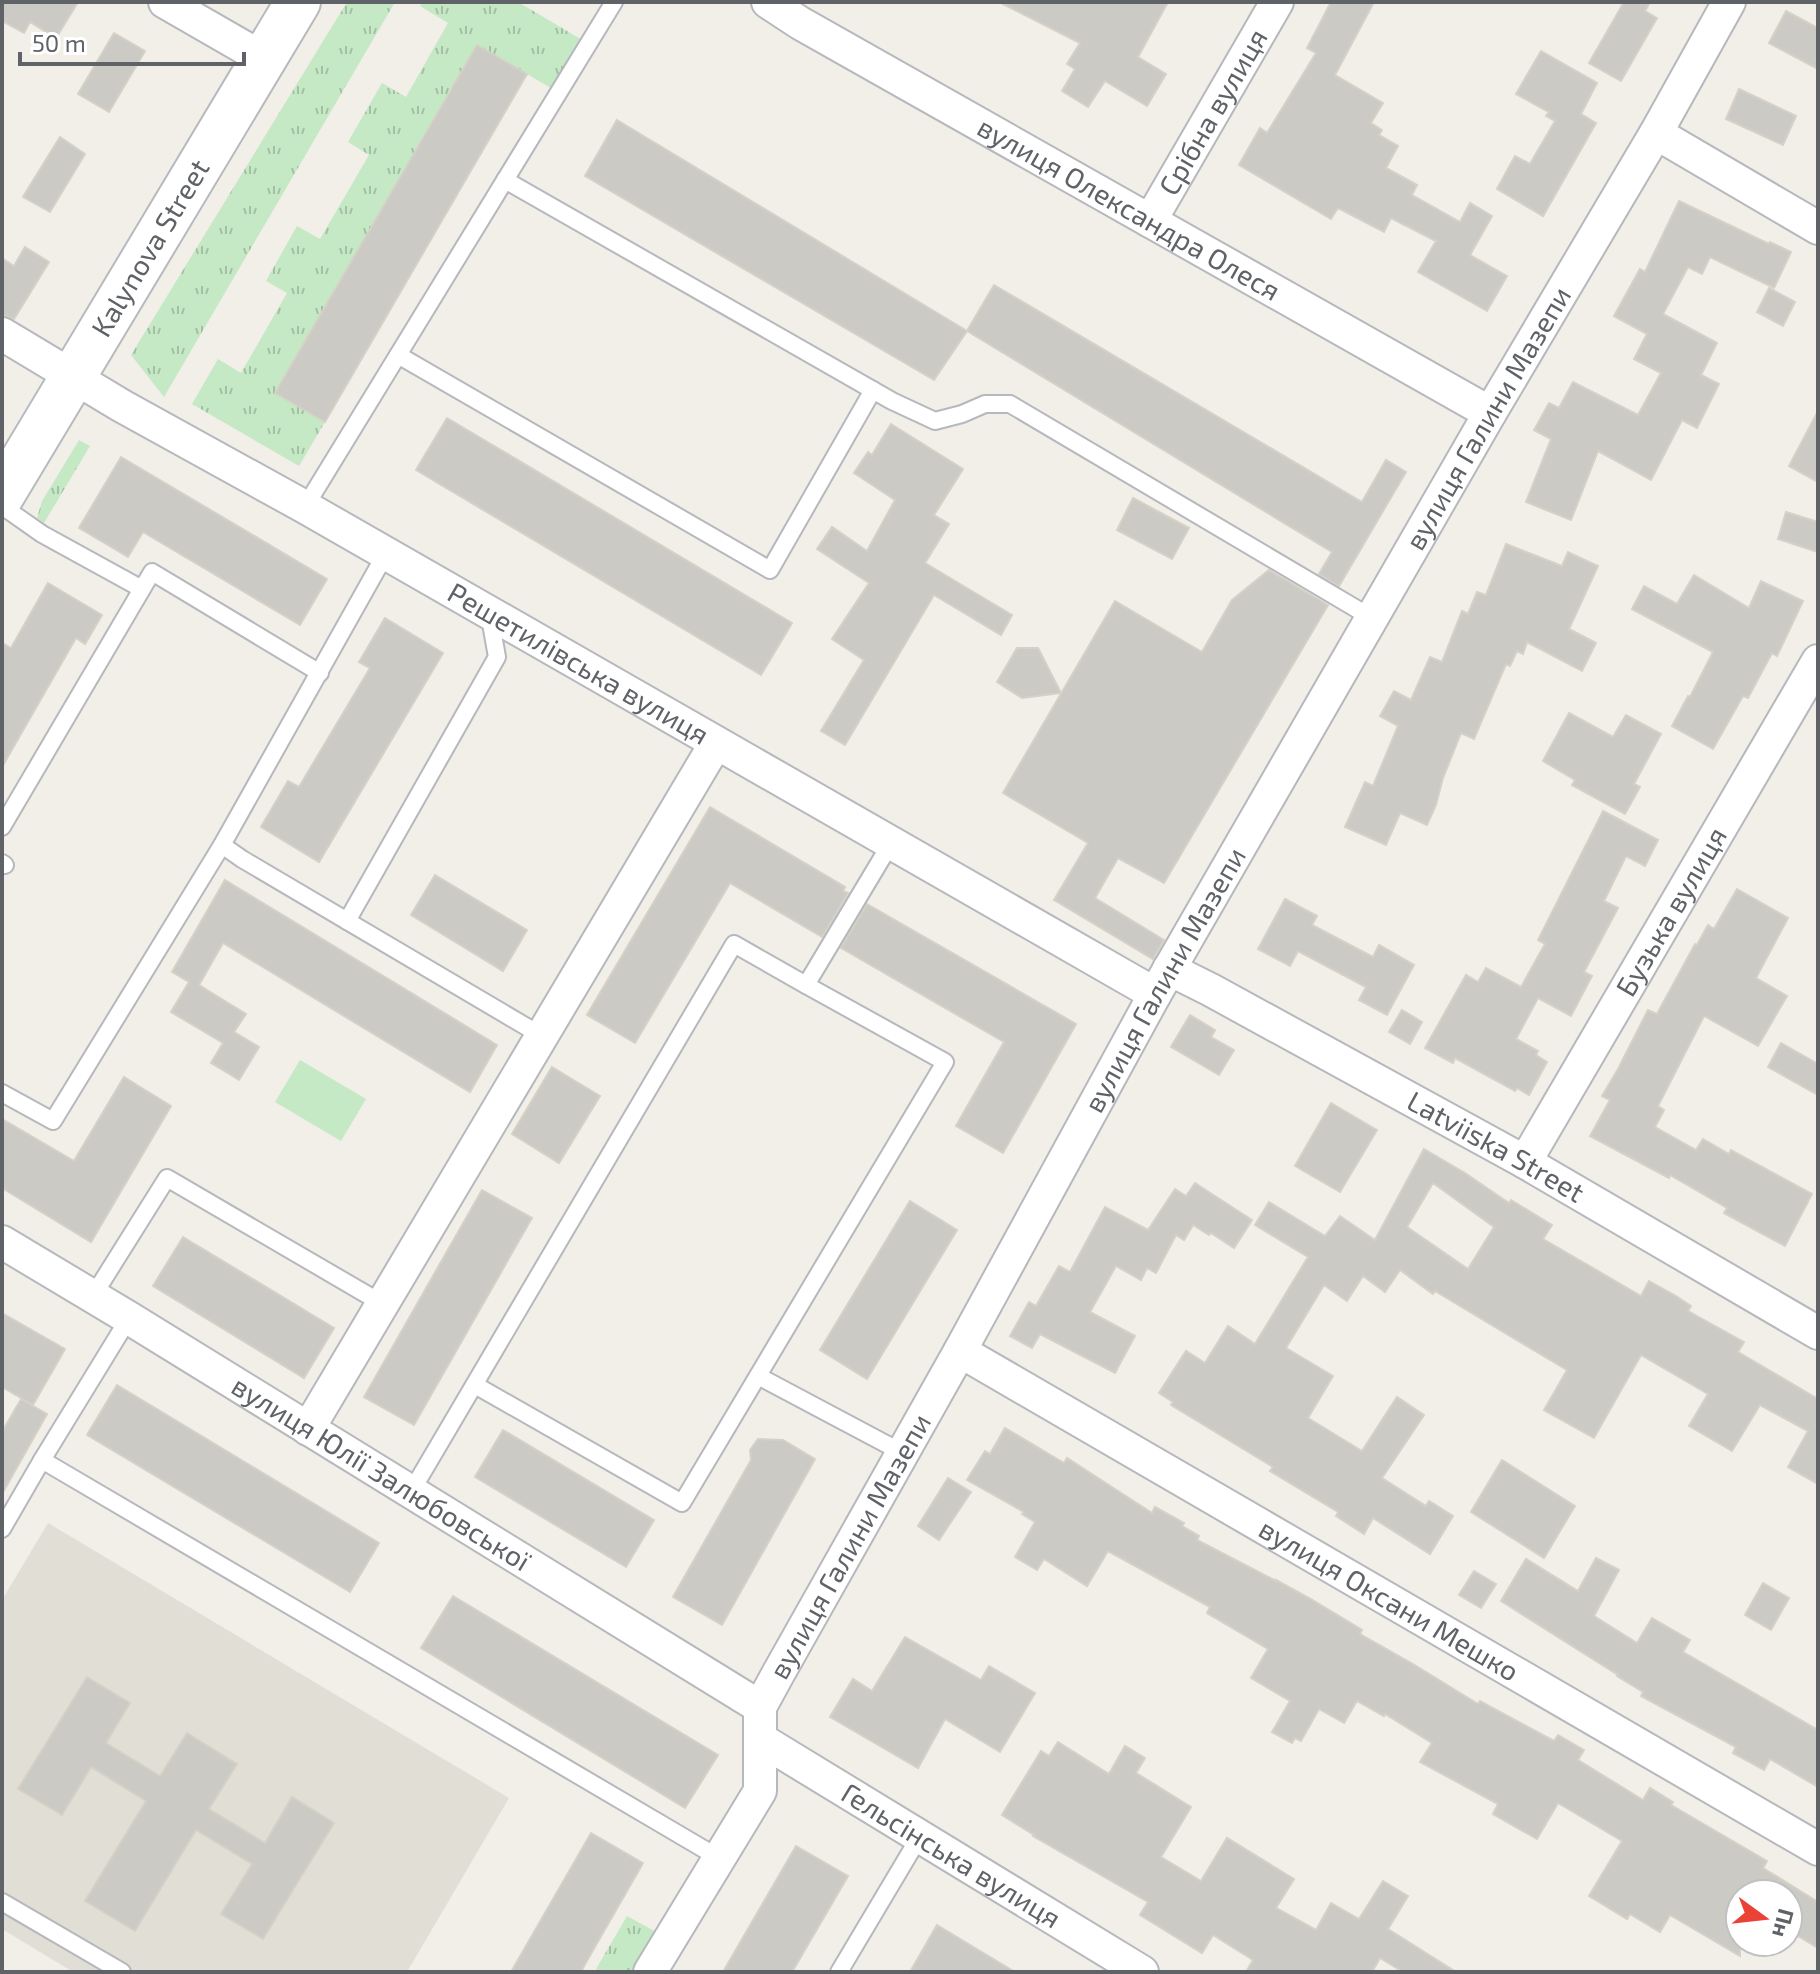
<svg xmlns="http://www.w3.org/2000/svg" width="1820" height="1974" viewBox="0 0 1820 1974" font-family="'Exo 2',sans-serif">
<defs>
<pattern id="grass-tufts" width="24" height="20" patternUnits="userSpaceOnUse" patternTransform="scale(2)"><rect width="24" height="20" fill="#c5e8c5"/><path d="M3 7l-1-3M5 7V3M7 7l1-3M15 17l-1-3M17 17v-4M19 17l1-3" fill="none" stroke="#a3c0a4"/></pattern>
</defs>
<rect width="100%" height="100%" fill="#f1efe8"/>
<polygon fill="#e1ded6" points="48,1523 509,1798 407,1972 73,1972 2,1929 2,1600"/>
<g fill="url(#grass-tufts)">
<polygon points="347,2 395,2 164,397 131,355"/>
<polygon points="423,2 518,2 584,41 556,91 477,45 275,392 325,422 299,466 192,404 218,359 241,373 287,293 266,281 297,226 320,239 369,155 348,142 382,83 406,97 448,23 420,6"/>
<polygon points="79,440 90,446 44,523 37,518 42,501"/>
<polygon points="627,1916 658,1933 636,1972 602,1972 596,1969"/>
</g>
<polygon fill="#c5e8c5" points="300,1060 366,1099 341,1141 275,1102"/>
<g fill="#cccac5" stroke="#d6d1c6" stroke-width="2" fill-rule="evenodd">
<polygon points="2,2 78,2 56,38 30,22 24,33 2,21"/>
<polygon points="999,2 1168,2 1138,57 1166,74 1147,106 1105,81 1088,107 1062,91 1075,69 1067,64 1080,43"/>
<polygon points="1331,2 1374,2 1335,75 1383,103 1371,123 1382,130 1379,135 1398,146 1386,168 1417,185 1412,195 1460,222 1470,203 1492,216 1470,255 1507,276 1487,311 1418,272 1436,241 1391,218 1384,232 1338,208 1331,219 1239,165 1260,128 1267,133 1316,53 1307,48"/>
<polygon points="1624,2 1650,2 1645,11 1657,18 1621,81 1589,63"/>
<polygon points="1786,11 1818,28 1818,69 1769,43"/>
<polygon points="114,33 145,51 109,112 78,94"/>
<polygon points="477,45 527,74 325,422 275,393"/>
<polygon points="1541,51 1597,83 1581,114 1596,123 1543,216 1497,189 1515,156 1530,164 1555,121 1546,116 1549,112 1516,94"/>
<polygon points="1739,89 1796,116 1783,145 1726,119"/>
<polygon points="617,120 967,331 934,380 585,176"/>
<polygon points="60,137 85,154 50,212 23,197"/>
<polygon points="1679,201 1769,244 1770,242 1791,252 1774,288 1710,257 1702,274 1688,267 1663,314 1717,343 1701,375 1719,384 1697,428 1682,420 1651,480 1598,451 1571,520 1526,502 1551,439 1534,430 1549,403 1559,408 1573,382 1638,415 1661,373 1634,359 1647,334 1614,316 1640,269 1645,272"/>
<polygon points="25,247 49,262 14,319 2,315 2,258 14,266"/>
<polygon points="994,285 1362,502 1386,460 1406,472 1339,586 1319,574 1332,552 967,331"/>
<polygon points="1769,288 1795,302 1783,326 1757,312"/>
<polygon points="1818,411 1818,482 1789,466"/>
<polygon points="447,418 792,623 761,675 416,470"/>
<polygon points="891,424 963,469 934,515 949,524 925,563 1012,615 1001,635 934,595 845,745 821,731 864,660 832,639 869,583 817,549 832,527 867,551 895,500 854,473 868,452 872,455"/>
<polygon points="121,457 327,579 300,625 143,532 128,557 79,528"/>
<polygon points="1133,498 1189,528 1172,559 1117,530"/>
<polygon points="1786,512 1818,522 1818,552 1778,539"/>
<polygon points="1506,544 1562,566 1568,552 1598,566 1569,629 1596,643 1582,671 1527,642 1523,654 1517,651 1510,666 1506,664 1474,739 1461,733 1443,778 1436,805 1427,825 1400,813 1386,845 1345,827 1365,782 1373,786 1398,726 1380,716 1394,691 1411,700 1430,657 1442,662 1462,611 1468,614 1477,592 1486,595"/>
<polygon points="1269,570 1328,605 1164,883 1118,858 1095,898 1164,940 1153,959 1054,900 1088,843 1003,793 1115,601 1202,652 1232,600"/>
<polygon points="1694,575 1749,608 1761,581 1803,601 1777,656 1772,653 1748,698 1743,696 1713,749 1672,726 1688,696 1690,697 1713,652 1632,609 1644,586 1677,604"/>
<polygon points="48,583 102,615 85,644 76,638 2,767 2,643 11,648"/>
<polygon points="385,618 443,653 319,862 261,827 288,781 299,787 370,668 359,662"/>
<polygon points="1017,648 1038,648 1061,693 1022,698 997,682"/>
<polygon points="1569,713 1613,737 1626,715 1661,734 1634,784 1640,787 1625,814 1572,785 1575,780 1543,761"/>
<polygon points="710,807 845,887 843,891 848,893 822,937 730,883 635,1043 587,1015"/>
<polygon points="1603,811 1658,840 1645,866 1626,856 1604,901 1618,908 1584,972 1592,976 1571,1016 1538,998 1516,1039 1538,1051 1536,1055 1547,1062 1529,1095 1517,1088 1515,1091 1455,1058 1453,1063 1425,1048 1466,975 1478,982 1486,968 1521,987 1545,944 1538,940"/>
<polygon points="435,875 527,930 503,971 411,915"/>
<polygon points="225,880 497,1045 470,1092 223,943 199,985 246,1014 234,1032 259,1047 239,1080 211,1063 223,1043 171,1012 189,982 172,972"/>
<polygon points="1737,889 1788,918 1756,978 1787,996 1758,1046 1704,1016 1658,1106 1664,1110 1655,1127 1696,1150 1703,1139 1729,1154 1731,1150 1812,1194 1785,1246 1724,1213 1727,1208 1670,1175 1669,1178 1590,1136 1610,1100 1602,1096 1618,1069 1648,1010 1657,1014 1695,944 1697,945 1708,925 1714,929"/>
<polygon points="1285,899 1317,916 1312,925 1373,957 1379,945 1414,965 1387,1015 1359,1000 1366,987 1298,951 1290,966 1258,949"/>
<polygon points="867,904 1076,1024 1003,1153 956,1126 1004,1042 841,948"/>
<polygon points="1402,1010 1422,1022 1410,1044 1389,1032"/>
<polygon points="1190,1015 1215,1030 1211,1037 1234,1050 1219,1075 1171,1047"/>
<polygon points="1781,1043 1818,1064 1818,1095 1768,1067"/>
<polygon points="552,1067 600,1096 559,1163 512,1134"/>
<polygon points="124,1077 171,1106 91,1242 2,1188 2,1119 74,1161"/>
<polygon points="1331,1103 1377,1130 1340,1192 1295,1166"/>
<path d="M1424,1149L1465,1173L1509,1203L1511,1200L1552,1225L1543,1239L1641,1296L1649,1281L1676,1296L1691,1306L1688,1311L1744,1342L1738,1352L1818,1399V1484L1788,1467L1808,1431L1760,1405L1732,1451L1689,1426L1708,1394L1641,1355L1594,1438L1544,1410L1567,1370L1435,1291L1433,1294L1400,1270L1385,1292L1363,1276L1347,1301L1324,1285L1286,1348L1333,1376L1308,1418L1362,1451L1397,1397L1424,1415L1382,1478L1426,1506L1429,1501L1453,1516L1430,1554L1373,1518L1364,1534L1336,1516L1338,1512L1270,1471L1273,1467L1171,1405L1173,1402L1159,1393L1186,1351L1205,1363L1228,1326L1255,1344L1308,1257L1255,1225L1269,1202L1325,1236L1340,1216L1375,1240ZM1433,1183L1494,1227L1468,1269L1407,1227Z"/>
<polygon points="1195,1183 1252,1220 1234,1248 1211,1233 1209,1235 1193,1225 1184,1240 1176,1235 1156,1273 1147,1268 1141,1280 1116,1266 1090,1312 1135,1336 1115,1373 1040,1334 1032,1348 1010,1336 1029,1302 1036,1306 1059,1266 1070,1272 1105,1207 1148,1230 1175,1189 1186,1196"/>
<polygon points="482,1190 532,1218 414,1425 364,1397"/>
<polygon points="910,1201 957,1230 867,1379 820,1350"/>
<polygon points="183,1237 334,1328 304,1378 153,1286"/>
<polygon points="2,1313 65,1349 33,1405 2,1387"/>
<polygon points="117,1385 379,1543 350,1592 87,1435"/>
<polygon points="21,1399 47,1414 2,1494 2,1432"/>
<polygon points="1005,1428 1064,1463 1067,1458 1152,1513 1155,1507 1184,1523 1182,1526 1199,1536 1197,1540 1276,1581 1276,1580 1311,1599 1362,1630 1360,1634 1413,1664 1478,1704 1480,1701 1554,1741 1558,1735 1584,1750 1578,1760 1643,1800 1650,1788 1673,1802 1671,1805 1767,1861 1763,1868 1818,1902 1818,1948 1788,1930 1788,1894 1740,1894 1740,1956 1670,1915 1660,1932 1630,1914 1627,1919 1589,1896 1622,1841 1558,1803 1537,1839 1493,1814 1498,1804 1420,1762 1432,1743 1385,1714 1384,1716 1357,1701 1344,1723 1319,1709 1301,1741 1295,1738 1292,1743 1272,1732 1290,1701 1251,1678 1268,1649 1207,1613 1210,1607 1108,1551 1087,1586 1044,1559 1037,1570 1015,1557 1035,1522 1022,1514 1024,1512 967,1480 985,1451 990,1454"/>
<polygon points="503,1430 654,1520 626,1567 475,1477"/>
<polygon points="758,1439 783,1440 815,1459 722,1625 673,1597 751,1460 750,1450"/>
<polygon points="1502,1460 1575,1506 1544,1558 1471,1512"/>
<polygon points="948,1478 971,1492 939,1540 918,1526"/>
<polygon points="1596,1558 1619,1570 1594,1616 1637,1643 1652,1618 1690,1640 1683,1652 1818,1730 1818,1787 1770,1759 1764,1770 1733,1753 1736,1747 1641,1696 1643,1692 1617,1676 1618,1675 1501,1601 1526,1559 1578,1591"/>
<polygon points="1474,1571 1496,1584 1481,1608 1459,1595"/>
<polygon points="1763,1583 1789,1598 1771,1630 1745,1615"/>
<polygon points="453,1596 718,1755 685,1808 421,1648"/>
<polygon points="905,1637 981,1680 989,1666 1035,1693 1000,1752 945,1719 918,1768 830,1717 853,1679 872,1691"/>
<polygon points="87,1677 130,1703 106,1743 160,1776 187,1733 237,1764 209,1809 265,1843 292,1797 334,1823 263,1939 221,1914 252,1864 196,1830 135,1931 85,1901 146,1801 91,1767 62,1815 18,1789"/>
<polygon points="1058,1742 1109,1774 1125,1746 1145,1758 1136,1773 1191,1807 1161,1857 1201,1881 1227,1838 1294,1879 1276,1908 1316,1930 1331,1903 1359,1919 1383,1881 1408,1896 1388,1929 1456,1972 1403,1972 1380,1958 1372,1972 1246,1972 1253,1960 1213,1935 1202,1953 1140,1915 1148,1902 1033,1836 1034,1835 1002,1815 1041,1751 1049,1756"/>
<polygon points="591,1833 643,1863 584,1966 581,1972 511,1972"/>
<polygon points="796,1846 848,1876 792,1972 723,1972"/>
<polygon points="937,1925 1015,1972 910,1972"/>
</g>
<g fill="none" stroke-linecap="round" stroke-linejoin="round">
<defs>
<g id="service">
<polyline points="505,180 892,401 935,421 962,414 985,404 1010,404 1372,618"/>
<polyline points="398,355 770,570 873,390"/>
<polyline points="2,506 42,534 142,589"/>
<polyline points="305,507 614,2"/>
<polyline points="2,827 152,572 320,673"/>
<polyline points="222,845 242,859 542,1036"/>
<polyline points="2,863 5,865"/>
<polyline points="347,921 497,657 489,612"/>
<polyline points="2,1093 53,1121 222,845 385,555"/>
<polyline points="93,1296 167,1178 383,1304"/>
<polyline points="129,1318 42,1460 719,1858"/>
<polyline points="758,1376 903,1453"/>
<polyline points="475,1385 682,1503 945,1062 806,985 891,843"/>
<polyline points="411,1492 734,944 806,985"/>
<polyline points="2,1529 42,1460"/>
<polyline points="2,1902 122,1972"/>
<polyline points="839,1972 920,1836"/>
</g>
<g id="minor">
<polyline points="165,2 264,59"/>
<path id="s1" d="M768,2L800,23L1490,413"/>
<polyline points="1656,133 1818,228"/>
<path id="s2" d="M1150,221L1277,2"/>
<path id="s3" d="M2,334L122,406L305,507L1155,994"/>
<path id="s4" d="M1169,969L1211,990L1525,1162L1818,1333"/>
<path id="s5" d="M1525,1162L1818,661"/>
<path id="s6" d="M2,1242L129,1318L760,1707"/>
<path id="s7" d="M960,1351L1818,1849"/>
<polyline points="308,1429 716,743"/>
<path id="s8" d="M760,1739L1142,1972"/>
<path id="s9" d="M650,1972L760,1791V1707L778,1674L960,1351L1155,994L1490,413L1656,133L1729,2"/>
</g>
<g id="secondary">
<path id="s10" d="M2,495L298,2"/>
</g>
</defs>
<use href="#service" stroke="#b5b8bc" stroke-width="20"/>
<use href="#minor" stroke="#b5b8bc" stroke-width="36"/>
<use href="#secondary" stroke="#b6babf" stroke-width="48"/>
<use href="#service" stroke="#fff" stroke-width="16"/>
<use href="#minor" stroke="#fff" stroke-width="32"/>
<use href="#secondary" stroke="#fff" stroke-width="44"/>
</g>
<g text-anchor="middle" stroke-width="8" stroke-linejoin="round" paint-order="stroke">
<g font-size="28" fill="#5f6368" stroke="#fff">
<text dy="10" stroke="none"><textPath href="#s2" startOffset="126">Срібна вулиця</textPath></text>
<text dy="10" stroke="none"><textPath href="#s1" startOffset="416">вулиця Олександра Олеся</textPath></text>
<text dy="10" stroke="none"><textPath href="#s10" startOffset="288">Kalynova Street</textPath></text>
<text dy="10" stroke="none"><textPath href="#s9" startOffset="1776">вулиця Галини Мазепи</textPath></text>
<text dy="10" stroke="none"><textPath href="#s3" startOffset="664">Решетилівська вулиця</textPath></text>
<text dy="10" stroke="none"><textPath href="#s5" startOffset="290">Бузька вулиця</textPath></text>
<text dy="10" stroke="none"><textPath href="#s9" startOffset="1128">вулиця Галини Мазепи</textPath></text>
<text dy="10" stroke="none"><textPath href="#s4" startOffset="372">Latviiska Street</textPath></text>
<text dy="10" stroke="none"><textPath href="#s6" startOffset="444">вулиця Юлії Залюбовської</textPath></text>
<text dy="10" stroke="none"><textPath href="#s9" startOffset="480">вулиця Галини Мазепи</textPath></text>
<text dy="10" stroke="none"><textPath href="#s7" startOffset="496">вулиця Оксани Мешко</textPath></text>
<text dy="10" stroke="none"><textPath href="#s8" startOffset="224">Гельсінська вулиця</textPath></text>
</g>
</g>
<rect width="1820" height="1974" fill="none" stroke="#5f6368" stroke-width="8"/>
<g transform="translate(1764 1918) rotate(105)"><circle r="38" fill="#ffffff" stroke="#bfc1c3" stroke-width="2"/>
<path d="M0-6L14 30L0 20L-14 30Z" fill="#ea4335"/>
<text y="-12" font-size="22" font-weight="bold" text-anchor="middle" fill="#5f6368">Пн</text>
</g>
<path d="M20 52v12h224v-12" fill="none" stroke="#5f6368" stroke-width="4"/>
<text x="32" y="52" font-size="24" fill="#5f6368" stroke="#ffffff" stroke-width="6" paint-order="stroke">50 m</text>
</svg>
